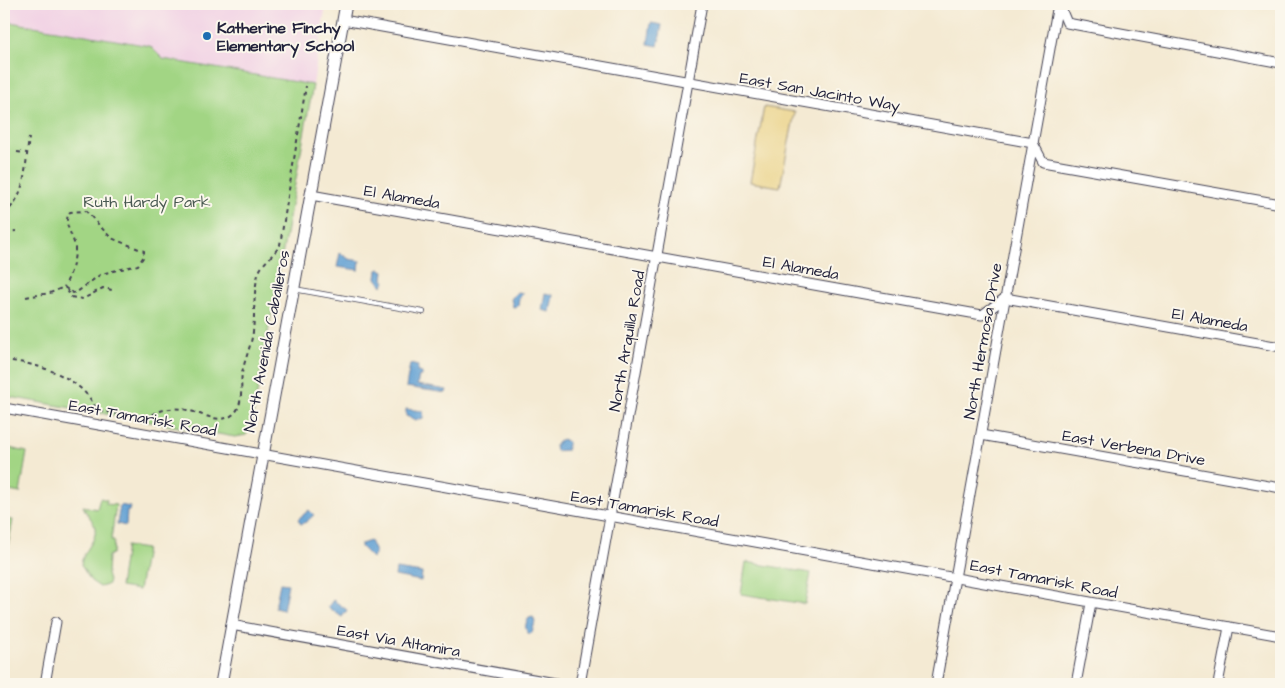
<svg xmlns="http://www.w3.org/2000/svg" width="1285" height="688" viewBox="0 0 1285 688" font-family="'Architects Daughter',sans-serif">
<rect width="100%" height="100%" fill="#fbf7ec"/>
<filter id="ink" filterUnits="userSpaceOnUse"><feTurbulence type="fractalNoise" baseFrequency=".02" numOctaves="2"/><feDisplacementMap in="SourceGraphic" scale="10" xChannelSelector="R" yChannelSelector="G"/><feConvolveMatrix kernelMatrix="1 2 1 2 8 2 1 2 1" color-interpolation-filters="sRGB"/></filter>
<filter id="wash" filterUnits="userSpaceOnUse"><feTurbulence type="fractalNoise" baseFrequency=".0096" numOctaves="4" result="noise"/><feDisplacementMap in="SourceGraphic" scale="20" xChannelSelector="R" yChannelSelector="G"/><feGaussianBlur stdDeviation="1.12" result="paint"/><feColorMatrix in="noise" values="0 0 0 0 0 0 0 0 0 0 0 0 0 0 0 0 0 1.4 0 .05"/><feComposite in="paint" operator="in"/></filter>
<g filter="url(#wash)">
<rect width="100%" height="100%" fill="#f4ead3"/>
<polygon fill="#f1d0e4" points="4,4 326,4 313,85 163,59 150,46 4,21"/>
<g fill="#a2d584" stroke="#627c60">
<polygon points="4,21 150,46 163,59 313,85 251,427 246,435 235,437 4,396"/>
<polygon points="9,448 27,452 20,493 4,490"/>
<path d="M100,498L107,500L106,504L116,505L111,540H114L113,553L108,556L107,574L109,581L107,585L100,587L91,581L81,565C82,551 98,541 95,528C93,519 86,514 83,506L97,509Z"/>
<polygon points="4,519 13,520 5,561 4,561"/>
<polygon points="126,546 146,549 139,590 120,587"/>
<polygon points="746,562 811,573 805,604 741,594"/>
</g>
<polygon fill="#eeda9e" stroke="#887e6c" points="764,107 795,112 780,187 750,182"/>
<g fill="#62a0d3" stroke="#426187">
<polygon points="651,23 662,25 658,46 648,44"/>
<polygon points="340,253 349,259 360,261 359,270 337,267"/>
<polygon points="380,269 384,271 383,279 385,282 382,286 376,278 377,271"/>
<polygon points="517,292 523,293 519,298 518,306 513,307 511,299"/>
<polygon points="545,293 553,295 550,312 542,310"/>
<polygon points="410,364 418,366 417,372 422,373 422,376 419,376 417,385 447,390 446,393 406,387"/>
<polygon points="406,409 423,411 424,418 416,420 406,416"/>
<polygon points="562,439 568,442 567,450 556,451 555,445"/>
<polygon points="120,505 130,507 129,511 127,511 126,526 117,524"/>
<polygon points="309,510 314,515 306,522 301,524 298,519"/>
<polygon points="370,541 375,552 372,558 361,547 361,544"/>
<polygon points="396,569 422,573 421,581 395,576"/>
<polygon points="280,583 288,584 283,610 275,608"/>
<polygon points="333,600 347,610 342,617 328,607"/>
<path d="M533,617L535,622L532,633L529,634C524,629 525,623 529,618Z"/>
</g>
</g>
<g filter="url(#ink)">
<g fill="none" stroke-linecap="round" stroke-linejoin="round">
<defs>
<polyline id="service" points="294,289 423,312"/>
<g id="minor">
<polyline points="1059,4 1067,23 1281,63"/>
<polyline points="343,20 1033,143 1043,162 1281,204"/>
<polyline points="311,195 982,315 1005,298 1281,347"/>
<polyline points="4,408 1281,636"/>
<polyline points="981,435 1281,488"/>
<polyline points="231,625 561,684"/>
<polyline points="45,684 56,622"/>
<polyline points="580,684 702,4"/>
<polyline points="936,684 1058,4"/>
<polyline points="1076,684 1091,603"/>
<polyline points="1218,684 1229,627"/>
</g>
<polyline id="tertiary" points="221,684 346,4"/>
</defs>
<use href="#service" stroke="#424052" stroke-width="6"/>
<use href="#minor" stroke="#424052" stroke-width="11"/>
<use href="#tertiary" stroke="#424052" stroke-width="13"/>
<g stroke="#424052" stroke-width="2" stroke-dasharray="4 4" stroke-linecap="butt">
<polyline points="4,112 12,113"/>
<polyline points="17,152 27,153"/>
<path d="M4,214C27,196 25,165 29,138"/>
<polyline points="4,224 6,232 16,231"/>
<polyline points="67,290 71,297 83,299 103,288 112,290"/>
<path d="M26,297L50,293L64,287L73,293L77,292L101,274L138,265L144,256V251L111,238L86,211L70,212C61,224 75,236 75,249C75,262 70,276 64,287"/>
<path d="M4,360C39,364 80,375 97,410L146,419C182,392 207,427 229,417C245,410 240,387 242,373C245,359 251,346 253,332C255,313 253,294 258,275C261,263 274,256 280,245L306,86"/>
</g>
<use href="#service" stroke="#fff" stroke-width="4.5"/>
<use href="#minor" stroke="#fff" stroke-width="9"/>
<use href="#tertiary" stroke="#fff" stroke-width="11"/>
</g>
</g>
<circle fill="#1f6fb2" stroke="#fbf7ec" stroke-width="2" cx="207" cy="36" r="5"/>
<g text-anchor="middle" stroke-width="4" stroke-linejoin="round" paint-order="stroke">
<g font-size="16" font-weight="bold" fill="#22223b" stroke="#fbf7ec" text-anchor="start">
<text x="217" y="33">Katherine Finchy<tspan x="217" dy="18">Elementary School</tspan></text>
</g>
<g font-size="16" fill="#22223b" stroke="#fbf7ec">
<text transform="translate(820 91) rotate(10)" y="6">East San Jacinto Way</text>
<text transform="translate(402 196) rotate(10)" y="6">El Alameda</text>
<text transform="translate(801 267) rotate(10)" y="6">El Alameda</text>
<text transform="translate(1210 319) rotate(10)" y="6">El Alameda</text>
<text transform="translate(266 341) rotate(-79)" y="6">North Avenida Caballeros</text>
<text transform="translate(626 341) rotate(-80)" y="6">North Arquilla Road</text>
<text transform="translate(982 341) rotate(-80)" y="6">North Hermosa Drive</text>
<text transform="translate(143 417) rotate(10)" y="6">East Tamarisk Road</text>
<text transform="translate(1134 447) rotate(10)" y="6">East Verbena Drive</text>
<text transform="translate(645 508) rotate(10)" y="6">East Tamarisk Road</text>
<text transform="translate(1044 578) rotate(11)" y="6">East Tamarisk Road</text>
<text transform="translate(399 640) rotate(10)" y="6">East Via Altamira</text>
</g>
<g font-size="16" fill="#485851" stroke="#fbf7ec">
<text x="147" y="207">Ruth Hardy Park</text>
</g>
</g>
<rect width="1285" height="688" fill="none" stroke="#fbf7ec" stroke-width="20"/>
</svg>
